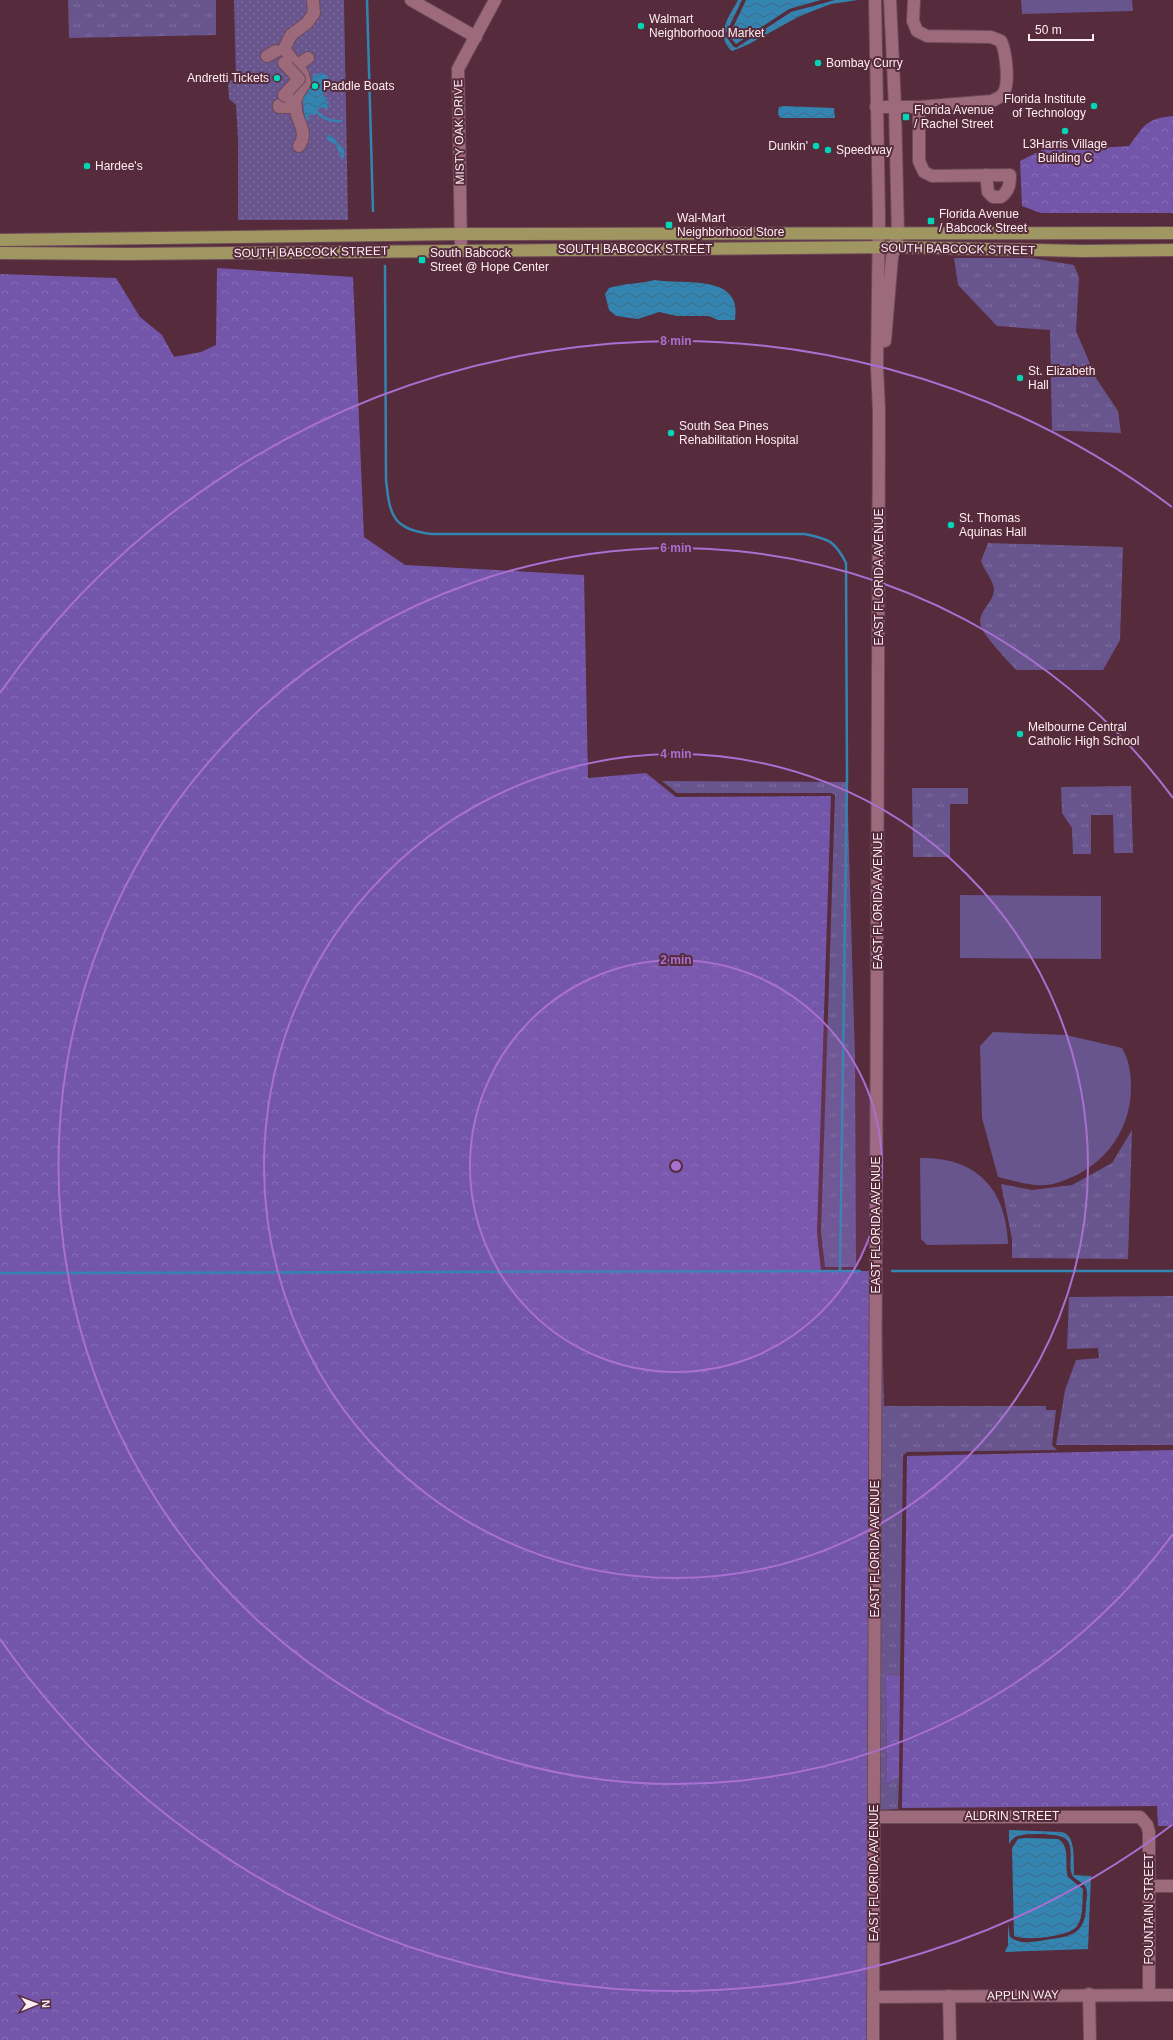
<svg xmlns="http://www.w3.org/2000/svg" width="1173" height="2040" viewBox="0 0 1173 2040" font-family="Arial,sans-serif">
<defs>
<pattern id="grass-tufts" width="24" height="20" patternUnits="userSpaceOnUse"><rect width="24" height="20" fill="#68558e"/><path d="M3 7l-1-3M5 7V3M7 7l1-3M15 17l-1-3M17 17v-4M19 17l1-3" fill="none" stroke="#7f6e9e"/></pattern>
<pattern id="forest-crowns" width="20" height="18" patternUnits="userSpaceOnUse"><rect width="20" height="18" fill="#7356aa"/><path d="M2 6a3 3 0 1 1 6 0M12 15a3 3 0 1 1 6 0" fill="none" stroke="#886eb6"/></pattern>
<pattern id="park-dots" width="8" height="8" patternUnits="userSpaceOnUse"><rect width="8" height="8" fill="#68558e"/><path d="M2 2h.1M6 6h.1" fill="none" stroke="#7f6e9e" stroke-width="1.8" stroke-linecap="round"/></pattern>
<pattern id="water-waves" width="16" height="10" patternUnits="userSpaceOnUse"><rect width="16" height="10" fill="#3484b2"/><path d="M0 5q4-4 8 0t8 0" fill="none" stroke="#3e6c88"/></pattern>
</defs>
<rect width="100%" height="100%" fill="#562b3b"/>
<g fill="url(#grass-tufts)">
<polygon points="68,0 216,0 216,35 69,38"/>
<polygon points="954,258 1031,258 1074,265 1079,277 1076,331 1096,378 1118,411 1121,433 1071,431 1052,431 1050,330 997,326 958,285"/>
<path d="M988,543L1123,547L1120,640L1103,670H1016C1008,661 987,639 982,629C974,613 994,604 994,589C993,579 984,571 981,561Z"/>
<polygon points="662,781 847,782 855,1058 856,1267 825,1267 821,1232 835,795 831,793 677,793"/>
<polygon points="1131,786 1133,853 1114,853 1113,815 1091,815 1091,854 1073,854 1072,828 1062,813 1061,787"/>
<polygon points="912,788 968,788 968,804 950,804 950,857 913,857"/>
<polygon points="1132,1130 1128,1259 1012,1258 1012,1239 1001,1184 1032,1190 1072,1185 1112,1163"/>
<polygon points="881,1287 884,1406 1046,1406 1046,1410 1056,1410 1052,1445 1057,1450 907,1452 903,1455 900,1676 886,1674 887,1781 899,1778 898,1809 879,1810"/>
<polygon points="1173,1296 1173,1445 1056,1445 1065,1390 1076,1360 1099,1358 1098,1348 1067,1349 1069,1297"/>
</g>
<g fill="url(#forest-crowns)">
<path d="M1173,116V213H1041L1022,206L1020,161L1050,146L1068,150L1129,146C1145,125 1145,119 1173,116Z"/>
<polygon points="217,268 353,277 364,537 405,565 584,575 588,778 646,773 676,797 831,796 817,1233 821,1271 876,1271 873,2040 0,2040 0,274 116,278 140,317 162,335 174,357 201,352 216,345"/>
<polygon points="1173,1450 1173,1826 1158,1826 1157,1806 902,1808 907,1456"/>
<polygon points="886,1674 900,1676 899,1778 887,1782"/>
</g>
<polygon fill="url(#park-dots)" points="234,0 344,0 348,220 238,220 238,139 236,105 229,99 228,81 236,79"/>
<g fill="#68558e">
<polygon points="1021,0 1132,0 1133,11 1022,14"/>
<polygon points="960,895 1101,896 1101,959 960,958"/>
<path d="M993,1032L1066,1035L1122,1048C1129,1060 1131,1073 1131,1087C1131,1135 1099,1172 1053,1184C1035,1188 1015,1181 998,1177L982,1118L980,1046Z"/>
<path d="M920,1158C977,1157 1006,1189 1008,1244L927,1245L921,1239Z"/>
</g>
<g fill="url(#water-waves)">
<path d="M738,0H742L725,35L733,46L736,48L791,12L835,0H858L831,4L815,10L798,17L747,45L732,51C714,35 729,17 738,0Z"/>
<polygon points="746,0 821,0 789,9 736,44 729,36"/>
<path d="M322,73L328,76C330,86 326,88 323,96L329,99L325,100L326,102L329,101L328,109L320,107L316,114L308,116L309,120L305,122L303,98L312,86L313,75Z"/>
<path d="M783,106L834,108L835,118H781C777,116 778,111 779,107Z"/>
<polygon points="330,134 344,150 344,158 341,158 336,145 326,139"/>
<path d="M655,280C684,285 743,273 735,320H718L709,316H677L659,312L638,319L616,316L609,310L605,294L609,288C624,283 640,284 655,280Z"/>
<path d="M1009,1830L1062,1832C1077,1836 1073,1862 1074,1875L1091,1876L1088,1949L1005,1952L1008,1945V1924L1010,1937C1021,1946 1039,1941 1051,1939C1076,1936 1086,1930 1086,1904C1087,1898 1088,1890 1085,1886C1081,1880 1072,1880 1071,1871C1069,1862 1074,1846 1066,1839C1060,1833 1026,1833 1018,1836C1014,1837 1011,1840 1009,1844Z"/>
<path d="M1025,1838L1058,1839C1071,1846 1064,1865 1068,1877L1083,1889C1082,1901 1084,1916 1077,1926C1070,1937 1025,1941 1014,1936L1012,1848L1018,1839Z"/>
</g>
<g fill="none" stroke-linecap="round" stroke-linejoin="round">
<g stroke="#3484b2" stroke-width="2.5">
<polyline points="367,0 373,211"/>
<path d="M318,113C325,120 331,121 341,121"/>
<path d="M385,266L386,480C390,516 392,529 432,534H805C829,539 835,541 846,563L847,778L840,1271"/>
<polyline points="892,1271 1173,1271"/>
<polyline points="0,1273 860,1271"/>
</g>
<defs>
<g id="minor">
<polyline points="411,0 476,37"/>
<polyline points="267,56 276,51"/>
<polyline points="296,66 308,58"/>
<polyline points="279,105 279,107 296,107"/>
<path d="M876,107H919L992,101C996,99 1001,97 1003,94C1010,84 1006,52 1001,41L991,37L927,36L917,31L913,21L914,0"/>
<path d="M919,107V161L924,172L932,176L1010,175C1010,184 1009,191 1001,197H993L988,192L986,175"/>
<path d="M299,146C310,131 294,119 295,103C296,95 301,89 305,83L303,74L284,49L291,35L307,23L314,13L313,0"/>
<polyline points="461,250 458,69 495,0"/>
<polyline points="885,341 892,257 898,234 895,107 890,0"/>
<polyline points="874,1817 1140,1817 1147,1825 1149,1832 1149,1994"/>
<polyline points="1149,1886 1173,1886"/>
<polyline points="1089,1994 1090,2040"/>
<polyline points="949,1996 950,2040"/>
<polyline points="874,1997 1173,1995"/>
<polyline points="873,2040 879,411 877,368 879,216 875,0"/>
</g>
<g id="major">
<polyline points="0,240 460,234 1173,233"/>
<polyline points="0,253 128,254 894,247 1082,251 1173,250"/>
</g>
</defs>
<use href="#minor" stroke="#6d4a58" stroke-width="14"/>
<use href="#major" stroke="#6d4a58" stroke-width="14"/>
<use href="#minor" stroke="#9c6a7b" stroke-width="12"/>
<use href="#major" stroke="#a09661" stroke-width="12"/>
<defs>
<polyline id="minor-bridge" points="286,62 284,63 299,79 284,95 287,96"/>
</defs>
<use href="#minor-bridge" stroke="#6d4a58" stroke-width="14" stroke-linecap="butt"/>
<use href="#minor-bridge" stroke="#9c6a7b" stroke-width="12"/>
</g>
<circle cx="676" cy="1166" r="206" fill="#a96fd1" fill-opacity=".12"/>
<g fill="none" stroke="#a96fd1" stroke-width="2">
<circle cx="676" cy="1166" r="206"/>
<circle cx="676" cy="1166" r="412"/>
<path d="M1173 1534A618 618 0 1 1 1173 798"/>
<path d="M1172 1825A825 825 0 0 1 0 1639M0 693A825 825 0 0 1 1172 507"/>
</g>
<g fill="#00d5b7" stroke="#562b3b" stroke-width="1.5">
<circle cx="641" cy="26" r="4"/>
<circle cx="818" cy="63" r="4"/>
<circle cx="277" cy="78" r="4"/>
<circle cx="315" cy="86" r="4"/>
<circle cx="1094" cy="106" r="4"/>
<rect x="902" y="113" width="8" height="8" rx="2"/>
<circle cx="1065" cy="131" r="4"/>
<circle cx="816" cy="146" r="4"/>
<circle cx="828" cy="150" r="4"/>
<circle cx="87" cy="166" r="4"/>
<rect x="927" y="217" width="8" height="8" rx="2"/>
<rect x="665" y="221" width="8" height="8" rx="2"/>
<rect x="418" y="256" width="8" height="8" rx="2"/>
<circle cx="1020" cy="378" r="4"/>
<circle cx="671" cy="433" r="4"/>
<circle cx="951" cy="525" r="4"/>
<circle cx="1020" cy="734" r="4"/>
</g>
<g text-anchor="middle" stroke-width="4" stroke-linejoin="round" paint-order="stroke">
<g font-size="12" fill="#feecf2" stroke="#562b3b" text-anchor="start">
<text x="649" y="23">Walmart<tspan x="649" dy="14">Neighborhood Market</tspan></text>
<text x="826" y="67">Bombay Curry</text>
<text x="269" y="82" text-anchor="end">Andretti Tickets</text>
<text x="323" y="90">Paddle Boats</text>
<text x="1086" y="103" text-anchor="end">Florida Institute<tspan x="1086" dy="14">of Technology</tspan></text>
<text x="914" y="114">Florida Avenue<tspan x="914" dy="14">/ Rachel Street</tspan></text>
<text x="1065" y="148" text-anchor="middle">L3Harris Village<tspan x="1065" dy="14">Building C</tspan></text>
<text x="808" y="150" text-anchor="end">Dunkin'</text>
<text x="836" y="154">Speedway</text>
<text x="95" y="170">Hardee's</text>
<text x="939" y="218">Florida Avenue<tspan x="939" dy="14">/ Babcock Street</tspan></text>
<text x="677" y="222">Wal-Mart<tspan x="677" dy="14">Neighborhood Store</tspan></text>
<text x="430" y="257">South Babcock<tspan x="430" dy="14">Street @ Hope Center</tspan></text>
<text x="1028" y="375">St. Elizabeth<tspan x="1028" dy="14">Hall</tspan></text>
<text x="679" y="430">South Sea Pines<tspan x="679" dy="14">Rehabilitation Hospital</tspan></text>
<text x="959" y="522">St. Thomas<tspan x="959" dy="14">Aquinas Hall</tspan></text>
<text x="1028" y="731">Melbourne Central<tspan x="1028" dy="14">Catholic High School</tspan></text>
</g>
<g font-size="12" fill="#feecf2" stroke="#562b3b">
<text transform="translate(459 132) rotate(-91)" y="4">MISTY OAK DRIVE</text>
<text x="635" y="253">SOUTH BABCOCK STREET</text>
<text transform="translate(958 249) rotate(1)" y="4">SOUTH BABCOCK STREET</text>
<text transform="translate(311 252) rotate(-1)" y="4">SOUTH BABCOCK STREET</text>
<text transform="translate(879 577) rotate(-90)" y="4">EAST FLORIDA AVENUE</text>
<text transform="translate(878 901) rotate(-90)" y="4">EAST FLORIDA AVENUE</text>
<text transform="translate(876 1225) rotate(-90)" y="4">EAST FLORIDA AVENUE</text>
<text transform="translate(875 1549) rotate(-90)" y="4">EAST FLORIDA AVENUE</text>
<text x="1012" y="1820">ALDRIN STREET</text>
<text transform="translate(874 1873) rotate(-90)" y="4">EAST FLORIDA AVENUE</text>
<text transform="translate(1149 1909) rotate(-90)" y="4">FOUNTAIN STREET</text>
<text transform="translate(1023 1995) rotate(-1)" y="4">APPLIN WAY</text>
</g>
</g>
<circle cx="676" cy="1166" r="6" fill="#a96fd1" stroke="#562b3b" stroke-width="2"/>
<g font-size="12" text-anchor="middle" font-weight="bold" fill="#a96fd1" stroke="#562b3b" stroke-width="4" stroke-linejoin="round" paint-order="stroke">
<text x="676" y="345">8 min</text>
<text x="676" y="552">6 min</text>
<text x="676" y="758">4 min</text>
<text x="676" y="964">2 min</text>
</g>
<g transform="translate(36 2004) rotate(89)" stroke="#562b3b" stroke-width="3" paint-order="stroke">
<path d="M0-3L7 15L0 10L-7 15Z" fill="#feecf2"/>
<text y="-6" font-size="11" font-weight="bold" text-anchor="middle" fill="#feecf2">N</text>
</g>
<path d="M1029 34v6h64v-6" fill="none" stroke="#feecf2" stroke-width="2"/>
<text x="1035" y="34" font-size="12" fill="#feecf2" stroke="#562b3b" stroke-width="3" paint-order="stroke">50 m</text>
</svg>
